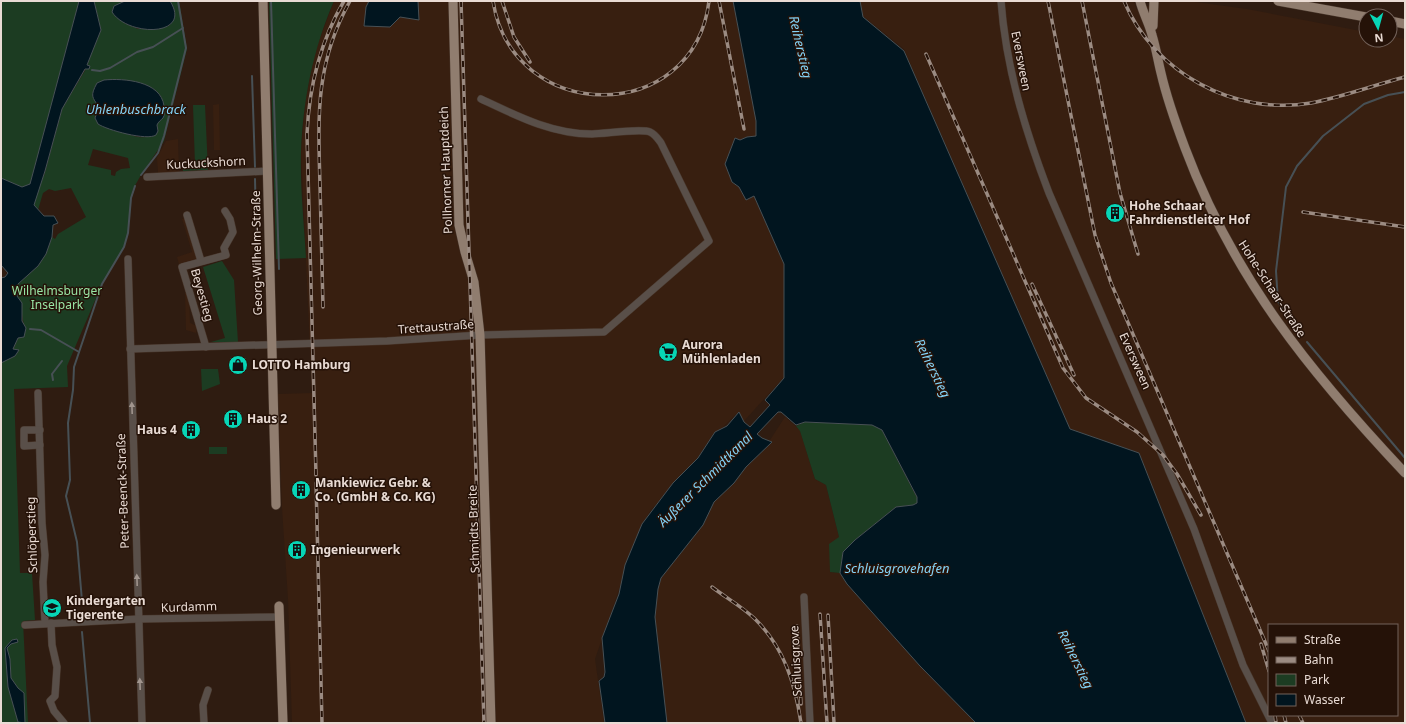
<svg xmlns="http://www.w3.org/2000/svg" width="1406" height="724" viewBox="0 0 1406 724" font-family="'Noto Sans',sans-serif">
<rect width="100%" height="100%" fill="#2f1c11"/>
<g fill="#381f10" fill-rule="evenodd">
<polygon points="334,1 733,1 756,121 756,136 747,137 740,140 732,182 739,187 746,200 754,195 784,264 784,377 744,421 736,414 723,427 713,434 696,460 650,511 638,534 595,659 604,723 292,723 288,599 282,508 278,394 312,393 301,152 305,101 315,51"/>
<path d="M860,1H1134L1137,10L1161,1H1188L1247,9L1366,32V40H1390V36L1405,39V723H1246L1139,453L1070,429L904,49L863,16ZM1269,625H1397V715H1269Z"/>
<polygon points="219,104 220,150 214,150 213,105"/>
<polygon points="178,139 179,172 158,173 157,158 166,141"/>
<polygon points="185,218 197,259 179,264 177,257 192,252 182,219"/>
<polygon points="185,293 189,293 190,323 197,326 196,333 186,330"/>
<polygon points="785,417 800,430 815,479 826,485 839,537 830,572 840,573 847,584 920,666 976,723 661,723 648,619 674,534 770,440"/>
</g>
<g fill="#1c3c22" fill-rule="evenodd">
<path d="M1,1H79L34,173L44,176L62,109L86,69H89L90,66L87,65L101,30L94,1H125L122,2L124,23L138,29L169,26C175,19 175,9 170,1H179L187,49L164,141L141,175L133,189L131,198L128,233L124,247L102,284L67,366L68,387L14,389L20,573H32L35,620L23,621L28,723L1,722V363L15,356L18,350H13L18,338L26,329C20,317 24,306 17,296L18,284L38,266L46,254L52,237L55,239L58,234L86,217L71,188L55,191L49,189L43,193L38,210L34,205L33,192L1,178ZM123,80C139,83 168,87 162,110C161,116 160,120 157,125L158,131C154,133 150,136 146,137C133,140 108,124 95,118L99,111L98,105ZM93,149L128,158L130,168L121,169L116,172L115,176L111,175V170L88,165Z"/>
<path d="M269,1H334C313,49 303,100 301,152C300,187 304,223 306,258L276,259Z"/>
<polygon points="193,105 205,105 208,170 183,171 183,166 195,165"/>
<polygon points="222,261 234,280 238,342 211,342 225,338 203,267"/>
<polygon points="201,369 218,369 220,384 202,391"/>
<polygon points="805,422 873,425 882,430 917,498 917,503 913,505 896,507 855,540 843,552 840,573 830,572 829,544 839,537 826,485 815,479 800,431 796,426"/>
<rect x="209" y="447" width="18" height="7"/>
</g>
<g fill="#01151f" stroke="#475055">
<polygon points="79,1 94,1 101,30 87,65 90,66 89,69 85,69 62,109 45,171 34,205 44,216 54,216 58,223 53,225 52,237 46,254 38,266 18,284 17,296 22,303 22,321 26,328 24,337 18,338 13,349 19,350 15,356 1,363 1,278 5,277 8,273 1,265 1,178 22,187 30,184"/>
<path d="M125,1H170C193,37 128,37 112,12L114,6Z"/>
<polygon points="369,1 418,1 419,20 400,17 390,27 364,26 366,7"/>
<polygon points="733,1 860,1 863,17 904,51 1070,429 1139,453 1246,723 976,723 920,666 847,584 840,573 843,552 855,540 896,507 913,505 917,503 917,497 882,430 872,425 805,422 796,425 781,412 778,412 757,434 762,438 772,442 746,467 734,483 714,502 703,525 661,578 658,589 655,617 667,723 605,723 599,681 604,677 605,672 602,638 619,594 625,565 642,524 673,483 698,458 715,432 727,426 739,412 744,422 750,427 770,405 765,400 784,378 784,264 754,196 746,200 739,187 732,182 725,164 735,138 740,140 747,137 756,136 756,121"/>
<path d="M104,80C124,78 161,81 164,106C165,110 165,115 163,118C161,120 158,122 157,125L158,131L156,135C147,141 107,130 98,124L95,118L99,107C92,97 90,96 97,83Z"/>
<polygon points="17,639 18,642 11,644 7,648 10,659 11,678 18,688 24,693 25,723 18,722 8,687 5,648 12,640"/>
</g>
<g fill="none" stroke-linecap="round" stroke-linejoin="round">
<g stroke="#475055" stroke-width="2">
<polyline points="271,1 279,269"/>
<polyline points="92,70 100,71 110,68 137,52 153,47 183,28"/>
<polyline points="252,76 255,167"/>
<polyline points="141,175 158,153 164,136 186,48 178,1"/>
<polyline points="255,179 257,264"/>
<polyline points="30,329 41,330 79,352"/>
<polyline points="1300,333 1278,302 1276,271 1286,187 1297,166 1323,136 1364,104 1388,95 1405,92"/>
<polyline points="1307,342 1405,458"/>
<polyline points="53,380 52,374 62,361"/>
<polyline points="82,601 77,542 66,496 70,480 68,423 73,390 74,367 102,284 124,247 128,233 131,198 135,186"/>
<polyline points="82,632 90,723"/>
</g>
<defs>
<g id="minor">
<path d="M1001,1C1006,68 1025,130 1049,193L1194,529L1243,665L1272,723"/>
<polyline points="147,177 267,171"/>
<polyline points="187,215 201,261"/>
<polyline points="128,259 142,723"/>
<polyline points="206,347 182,267 226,255 224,248 233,232 230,219 225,211"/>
<path d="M130,349L387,341L480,335L604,332L709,241L661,143C658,139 655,134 650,132C640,128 605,134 592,134C552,134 517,116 481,99"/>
<polyline points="38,393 42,523 45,555 43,582 45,623"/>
<polyline points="40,430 24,430 24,446 40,445"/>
<polyline points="804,597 810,723"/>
<polyline points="51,623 52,645 57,667 55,696 50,701 54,711 64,723"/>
<polyline points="25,625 138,619 280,617"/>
<polyline points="204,723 203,705 208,690"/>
</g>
<g id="major">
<polyline points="263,1 276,505"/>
<polyline points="453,1 459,225 465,252 474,282 480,335 491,723"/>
<path d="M1140,1C1143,13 1149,23 1152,35C1156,48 1158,61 1161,73C1167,99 1176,124 1185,148C1234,279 1311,373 1405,473"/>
<polyline points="1278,1 1366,17"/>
<polyline points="1390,21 1405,24"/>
<polyline points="1153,26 1154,1"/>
<polyline points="279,606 283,723"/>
</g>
</defs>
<use href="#minor" stroke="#49372c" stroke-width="8"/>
<use href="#major" stroke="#49372c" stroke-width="10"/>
<use href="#minor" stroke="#594f49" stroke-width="7"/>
<use href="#major" stroke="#907d6f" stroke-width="9"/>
<defs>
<g id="rail">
<polyline points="461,1 484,723"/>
<path d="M493,1C512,125 694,127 709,1"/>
<polyline points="502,1 514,37 530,62"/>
<polyline points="719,1 744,129"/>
<polyline points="1048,1 1095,235 1111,283 1269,651"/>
<polyline points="1082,1 1120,193 1138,254"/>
<path d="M1124,1C1154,73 1234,116 1311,103C1343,97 1374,85 1405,77"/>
<polyline points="926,54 1063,368 1086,398 1137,432 1163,455 1177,474 1201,515"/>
<polyline points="1303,212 1405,227"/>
<polyline points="1032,284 1074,375"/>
<path d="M323,307C322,266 321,226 320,185C318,116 315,64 350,1"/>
<path d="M316,475L307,134C309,87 320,42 344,1"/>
<polyline points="316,483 322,723"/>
<path d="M712,587C725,597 741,606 754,618C784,647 795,683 801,723"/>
<polyline points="820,614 827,723"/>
<polyline points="828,615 834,723"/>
<polyline points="797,626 801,704"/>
<polyline points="1261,644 1269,671"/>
<polyline points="1275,715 1276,723"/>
<polyline points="1284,715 1286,723"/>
<polyline points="1299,715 1303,723"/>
</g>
</defs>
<use href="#rail" stroke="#9b8b82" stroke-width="3.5"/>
<use href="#rail" stroke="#251208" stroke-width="2" stroke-dasharray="6" stroke-linecap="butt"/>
</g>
<defs><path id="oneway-solid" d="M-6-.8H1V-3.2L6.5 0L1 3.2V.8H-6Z"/></defs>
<g fill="#a1958e">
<use href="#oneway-solid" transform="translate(132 408) rotate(-92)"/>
<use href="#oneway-solid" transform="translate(137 580) rotate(-92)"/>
<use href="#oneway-solid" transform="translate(140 684) rotate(-92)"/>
</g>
<defs>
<symbol id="building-disc" viewBox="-11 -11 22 22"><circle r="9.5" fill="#07d5b6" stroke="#251208"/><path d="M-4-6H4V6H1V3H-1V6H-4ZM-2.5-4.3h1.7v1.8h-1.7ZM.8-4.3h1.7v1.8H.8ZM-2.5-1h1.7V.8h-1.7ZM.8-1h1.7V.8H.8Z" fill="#111"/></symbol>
<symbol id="supermarket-disc" viewBox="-11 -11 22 22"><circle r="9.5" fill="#07d5b6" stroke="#251208"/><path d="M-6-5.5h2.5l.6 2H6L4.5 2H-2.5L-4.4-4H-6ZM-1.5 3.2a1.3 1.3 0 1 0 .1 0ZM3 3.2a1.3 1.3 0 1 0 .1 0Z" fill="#111"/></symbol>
<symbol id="shop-disc" viewBox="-11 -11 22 22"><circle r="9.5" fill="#07d5b6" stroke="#251208"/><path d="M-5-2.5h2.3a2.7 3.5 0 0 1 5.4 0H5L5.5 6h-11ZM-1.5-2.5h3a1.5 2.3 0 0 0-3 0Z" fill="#111"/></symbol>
<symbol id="school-disc" viewBox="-11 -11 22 22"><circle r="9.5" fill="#07d5b6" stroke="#251208"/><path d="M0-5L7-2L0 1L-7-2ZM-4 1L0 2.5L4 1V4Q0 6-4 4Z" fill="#111"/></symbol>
</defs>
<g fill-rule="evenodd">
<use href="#building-disc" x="1104" y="202" width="22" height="22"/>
<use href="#supermarket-disc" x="657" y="341" width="22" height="22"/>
<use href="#shop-disc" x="227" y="354" width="22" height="22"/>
<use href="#building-disc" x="222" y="408" width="22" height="22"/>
<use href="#building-disc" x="180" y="419" width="22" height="22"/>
<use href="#building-disc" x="290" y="479" width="22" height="22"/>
<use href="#building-disc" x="286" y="539" width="22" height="22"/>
<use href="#school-disc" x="41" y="597" width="22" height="22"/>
</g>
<g text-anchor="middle" stroke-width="3" stroke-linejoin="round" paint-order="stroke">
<g font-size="12" fill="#e9dbd4" stroke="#251208">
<text transform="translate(1021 61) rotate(79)" y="4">Eversween</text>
<text transform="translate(206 163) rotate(-3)" y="4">Kuckuckshorn</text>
<text transform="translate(446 170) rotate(-92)" y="4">Pollhorner Hauptdeich</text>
<text transform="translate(257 253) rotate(-91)" y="4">Georg-Wilhelm-Straße</text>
<text transform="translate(1272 289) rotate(57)" y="4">Hohe-Schaar-Straße</text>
<text transform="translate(202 295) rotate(74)" y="4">Beyestieg</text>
<text transform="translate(436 327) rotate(-4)" y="4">Trettaustraße</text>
<text transform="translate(1135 361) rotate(66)" y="4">Eversween</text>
<text transform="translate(123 491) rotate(-92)" y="4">Peter-Beenck-Straße</text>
<text transform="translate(474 529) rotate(-92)" y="4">Schmidts Breite</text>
<text transform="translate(32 535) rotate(-92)" y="4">Schlöperstieg</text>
<text transform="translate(189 607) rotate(-2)" y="4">Kurdamm</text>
<text transform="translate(796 661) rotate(-93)" y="4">Schluisgrove</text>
</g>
<g font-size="12" font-weight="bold" fill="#e9dbd4" stroke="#251208" text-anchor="start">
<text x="1129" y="210">Hohe Schaar<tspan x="1129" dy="14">Fahrdienstleiter Hof</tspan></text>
<text x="682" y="349">Aurora<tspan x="682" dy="14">Mühlenladen</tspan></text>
<text x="252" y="369">LOTTO Hamburg</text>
<text x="247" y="423">Haus 2</text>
<text x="177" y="434" text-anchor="end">Haus 4</text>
<text x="315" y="487">Mankiewicz Gebr. &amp;<tspan x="315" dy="14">Co. (GmbH &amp; Co. KG)</tspan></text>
<text x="311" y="554">Ingenieurwerk</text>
<text x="66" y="605">Kindergarten<tspan x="66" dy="14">Tigerente</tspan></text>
</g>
<g font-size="12" fill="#98e5a4" stroke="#251208">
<text x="57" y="295">Wilhelmsburger<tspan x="57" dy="14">Inselpark</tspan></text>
</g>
<g font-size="13" font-style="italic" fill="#83d3f7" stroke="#251208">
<text transform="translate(801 47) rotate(77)" y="5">Reiherstieg</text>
<text x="136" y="114">Uhlenbuschbrack</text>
<text transform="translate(933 368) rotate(64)" y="5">Reiherstieg</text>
<text transform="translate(705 479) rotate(-45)" y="5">Äußerer Schmidtkanal</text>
<text x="897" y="573">Schluisgrovehafen</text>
<text transform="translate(1076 659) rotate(64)" y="5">Reiherstieg</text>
</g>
</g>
<rect width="1406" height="724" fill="none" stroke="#e9dbd4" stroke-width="4"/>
<rect x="1268" y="624" width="130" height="92" fill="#251208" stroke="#73625a"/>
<rect x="1276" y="637" width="20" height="6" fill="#907d6f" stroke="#73625a"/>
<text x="1304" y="644" font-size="12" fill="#e9dbd4">Straße</text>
<rect x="1276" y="657" width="20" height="6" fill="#9b8b82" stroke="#73625a"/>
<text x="1304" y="664" font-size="12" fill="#e9dbd4">Bahn</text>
<rect x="1276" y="674" width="20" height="12" fill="#1c3c22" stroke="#73625a"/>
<text x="1304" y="684" font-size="12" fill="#e9dbd4">Park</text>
<rect x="1276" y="694" width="20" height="12" fill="#01151f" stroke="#73625a"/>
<text x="1304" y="704" font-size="12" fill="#e9dbd4">Wasser</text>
<g transform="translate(1378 28) rotate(174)"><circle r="19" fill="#251208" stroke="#73625a"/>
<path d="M0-3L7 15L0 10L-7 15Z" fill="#07d5b6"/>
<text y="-6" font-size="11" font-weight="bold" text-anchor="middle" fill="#e9dbd4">N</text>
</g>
</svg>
